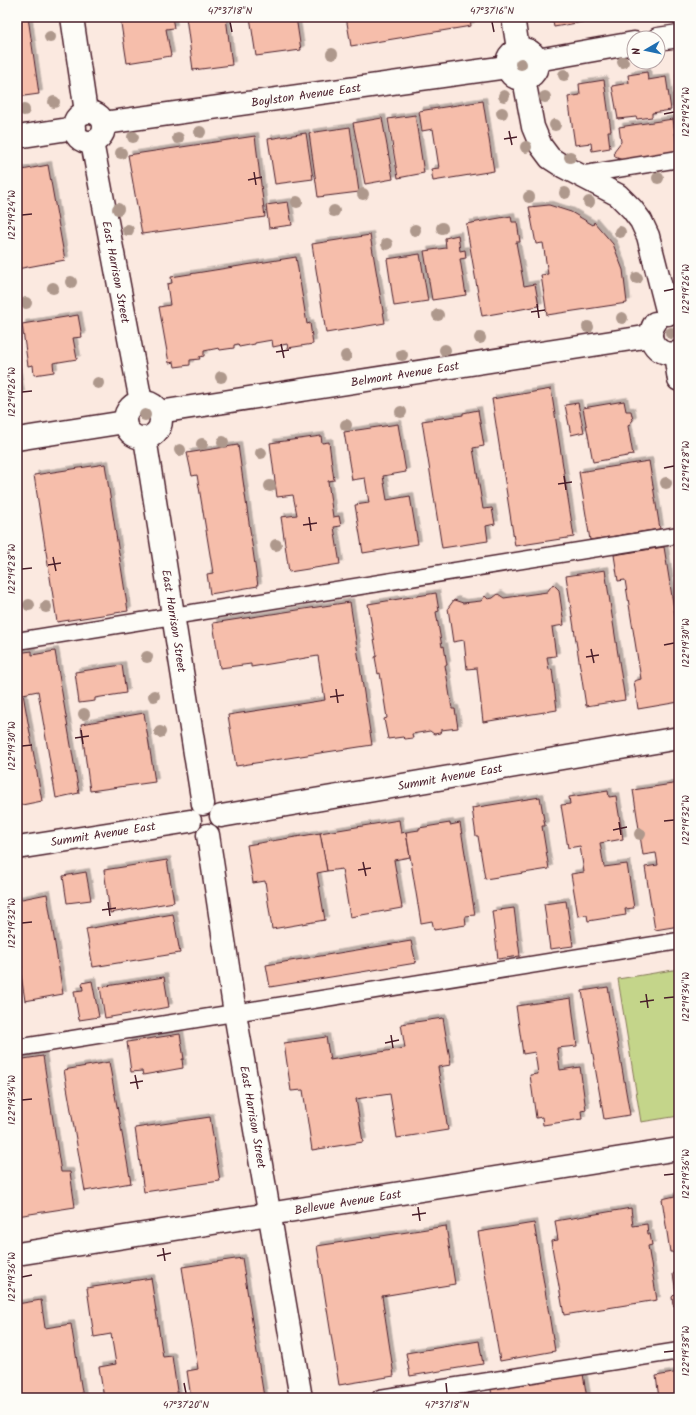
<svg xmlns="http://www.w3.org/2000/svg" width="696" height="1415" viewBox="0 0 696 1415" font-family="Kalam,sans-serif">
<defs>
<filter id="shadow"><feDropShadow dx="3.5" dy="-3.5" stdDeviation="0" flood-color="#0004"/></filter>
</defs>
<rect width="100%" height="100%" fill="#fbe9e0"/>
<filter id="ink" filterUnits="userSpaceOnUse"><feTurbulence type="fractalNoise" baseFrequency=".025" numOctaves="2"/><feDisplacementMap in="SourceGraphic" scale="8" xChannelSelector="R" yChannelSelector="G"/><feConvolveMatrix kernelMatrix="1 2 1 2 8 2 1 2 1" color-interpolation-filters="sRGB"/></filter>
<g filter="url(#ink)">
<polygon fill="#c4d58a" stroke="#877a5a" points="679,969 679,1116 641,1122 618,979"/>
<g fill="#f6beab" stroke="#4a1f2b" filter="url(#shadow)">
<polygon points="17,17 28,17 39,94 17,97"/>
<polygon points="120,17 172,17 174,28 166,29 171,56 127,63"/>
<polygon points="186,17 226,17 232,65 193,70"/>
<polygon points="250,17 296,17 301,50 256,56"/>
<polygon points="346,17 470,17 471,26 351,46"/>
<polygon points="552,17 605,17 605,18 554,27"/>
<polygon points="647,72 648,80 666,77 671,110 652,113 652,117 637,119 636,117 618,119 612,86 629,83 628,75"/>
<polygon points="679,74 679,93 676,75"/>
<polygon points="604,80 611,131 608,131 610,148 592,151 591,143 575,145 568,97 580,95 579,84"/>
<polygon points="483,101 494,171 433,181 431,169 439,168 433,129 422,131 419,111"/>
<polygon points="415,115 424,173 398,178 388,119"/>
<polygon points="382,118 393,179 365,184 353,123"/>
<polygon points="673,119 678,153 625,161 615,157 614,151 621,142 619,127"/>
<polygon points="350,127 359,192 318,197 309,133"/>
<polygon points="306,133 313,179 275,184 268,139"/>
<polygon points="255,136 265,217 142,234 128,155"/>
<polygon points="48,165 65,260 17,269 17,171"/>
<polygon points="288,202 292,225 269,228 266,205"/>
<polygon points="549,205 571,212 593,225 594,222 613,244 623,270 627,303 547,315 541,275 548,274 543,243 536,244 529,207"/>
<polygon points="511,216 512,222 517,222 520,242 516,242 524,286 535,284 539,306 482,316 466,224"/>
<polygon points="370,235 385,323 326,333 312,244"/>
<polygon points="458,235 460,251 465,250 466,258 460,259 466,295 432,300 424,251 446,248 445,238"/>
<polygon points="420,254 428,301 394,306 387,259"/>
<polygon points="296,257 307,324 310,323 313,344 288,348 287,344 273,347 272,340 255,343 255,344 239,347 238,344 234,345 234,348 220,350 219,348 204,351 204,356 199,357 200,359 190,360 190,365 175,367 174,362 169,363 159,307 170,305 167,284 172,283 171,277"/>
<polygon points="78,315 82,337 73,338 77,359 53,363 54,372 34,375 33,365 28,366 22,324"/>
<polygon points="17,371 21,395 17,396"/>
<polygon points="551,389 574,537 515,546 492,399"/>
<polygon points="624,401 626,411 631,411 633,420 628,426 633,455 593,462 583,408"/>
<polygon points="578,403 584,432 571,435 565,405"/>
<polygon points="478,410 484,446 473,448 483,509 492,508 495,524 486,526 488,541 442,548 422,421 463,415 463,413"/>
<polygon points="398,424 406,472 383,476 387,500 410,496 418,544 363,553 355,505 369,503 365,478 352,480 344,432"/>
<polygon points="321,436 322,443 329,442 334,480 328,481 333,517 339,516 341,526 334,527 340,564 289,572 281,517 297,515 293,495 277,497 270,443"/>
<polygon points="238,445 258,586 210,594 207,574 213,573 197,475 192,476 187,453"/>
<polygon points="649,461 660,529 590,540 579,472"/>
<polygon points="105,464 128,611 57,622 34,475"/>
<polygon points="664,547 679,640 679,702 638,709 634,681 641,679 625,580 618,581 614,555"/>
<polygon points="605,570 625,700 586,706 566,576"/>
<polygon points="553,584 559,590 564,625 552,627 556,656 547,657 549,670 552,669 557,710 483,722 477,668 467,669 464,640 453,642 448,608 454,600 463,603 481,601 485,596 488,599 493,598 498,594 504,598 547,592"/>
<polygon points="436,593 439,611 436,612 442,647 444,646 447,665 445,665 452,709 455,709 458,728 441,730 440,733 434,734 430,731 412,734 413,738 405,739 403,737 388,739 384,719 387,718 380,673 378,674 375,657 377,656 368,604"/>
<polygon points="350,602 372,745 236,766 228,715 325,700 318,656 251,667 251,664 220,668 213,623"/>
<polygon points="32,651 32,655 55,651 79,793 56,798 38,691 23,694 42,801 17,806 17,653"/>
<polygon points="122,665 126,693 95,698 95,701 79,703 75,672"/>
<polygon points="144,713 155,782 90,791 81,724"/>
<polygon points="679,783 679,926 655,930 645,867 658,865 656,853 643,855 633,790"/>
<polygon points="608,791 609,797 616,796 623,839 600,843 604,867 627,864 634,908 625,909 626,915 588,921 587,915 578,916 571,874 584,872 580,846 568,848 561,805 570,804 569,797"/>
<polygon points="540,797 545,826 542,826 549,869 485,879 478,836 476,836 472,808"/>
<polygon points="399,820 401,833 406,832 410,857 394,860 402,908 350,917 342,869 327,871 320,833"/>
<polygon points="450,823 450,825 460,823 475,915 465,916 466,925 434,930 432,921 421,923 406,832 419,830 419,828"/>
<polygon points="320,833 327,871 317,873 325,920 272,929 265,881 253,883 247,845"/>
<polygon points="167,860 174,902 110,913 104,870"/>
<polygon points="86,872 91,900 67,903 63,876"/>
<polygon points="47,894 63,994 25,1001 20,968 22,968 17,936 17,900"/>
<polygon points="566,901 573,946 550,949 544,904"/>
<polygon points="514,908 520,956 498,959 492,911"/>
<polygon points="173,914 180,953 93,967 86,929"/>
<polygon points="411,941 416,963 270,987 266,965"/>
<polygon points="164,977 169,1007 105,1018 100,987"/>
<polygon points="92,981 99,1017 79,1020 74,991 83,990 82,983"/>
<polygon points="608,987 630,1115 604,1119 582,991"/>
<polygon points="571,998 577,1046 557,1048 560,1070 580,1067 586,1110 581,1111 582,1119 543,1125 542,1117 536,1118 530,1075 538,1074 535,1052 523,1054 516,1006"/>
<polygon points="443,1018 451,1065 438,1067 448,1130 397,1138 390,1094 356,1099 363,1142 312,1150 303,1090 291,1091 284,1043 326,1037 330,1060 405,1048 401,1024"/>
<polygon points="180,1034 184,1059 182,1059 183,1068 143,1075 142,1071 131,1072 127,1042"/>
<polygon points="43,1056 61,1172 70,1172 75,1207 17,1216 17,1060"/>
<polygon points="109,1062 131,1183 85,1191 64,1070"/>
<polygon points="210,1117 220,1181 144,1192 135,1128"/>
<polygon points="679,1195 679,1255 676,1255 672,1252 670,1252 662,1199"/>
<polygon points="631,1208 633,1226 647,1224 648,1234 650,1234 652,1245 648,1246 657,1300 564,1315 551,1241 558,1240 555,1221"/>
<polygon points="534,1223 555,1351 500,1361 478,1232"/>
<polygon points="446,1226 455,1284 382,1296 394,1376 339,1385 317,1246"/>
<polygon points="242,1258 264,1397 256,1398 191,1398 187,1371 198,1369 182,1267"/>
<polygon points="677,1270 679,1270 679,1309 673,1305 672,1297 676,1293 673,1274"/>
<polygon points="151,1278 163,1357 172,1356 178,1398 104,1398 99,1367 116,1364 111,1334 94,1337 87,1288"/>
<polygon points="41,1300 45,1328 71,1324 83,1398 17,1398 17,1304"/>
<polygon points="479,1341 483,1364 410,1376 406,1353"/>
<polygon points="679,1372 679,1398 659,1398 656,1376"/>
<polygon points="583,1374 587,1398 492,1398 491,1389"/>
<polygon points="472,1394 473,1398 445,1398"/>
</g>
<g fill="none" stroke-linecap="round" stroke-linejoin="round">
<defs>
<g id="lane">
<polyline points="579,175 679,159"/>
<polyline points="17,641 679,535"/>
<polyline points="17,1048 679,941"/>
<polyline points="380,1398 679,1351"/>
</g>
<g id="street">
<polyline points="72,17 86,112"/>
<polyline points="513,17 518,49"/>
<polyline points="658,39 679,36"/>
<circle cx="522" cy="64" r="15"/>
<polyline points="537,60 634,43"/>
<polyline points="524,79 533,127 541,146 550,158 564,167 618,195 632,209 641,221 648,236 668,314"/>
<circle cx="89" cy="127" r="15"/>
<polyline points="104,123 507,67"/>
<polyline points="17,137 75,128"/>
<polyline points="92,142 141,402"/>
<path d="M655,323C643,340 660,359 679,352"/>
<polyline points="675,354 679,380"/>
<circle cx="143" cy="420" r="18"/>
<polyline points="159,412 651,336"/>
<polyline points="145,438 203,804"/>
<polyline points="17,439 125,422"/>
<polyline points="221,816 679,738"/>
<polyline points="208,835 235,1013 301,1398"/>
<polyline points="17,848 190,821"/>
</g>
<polyline id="secondary" points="17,1254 679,1149"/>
</defs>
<use href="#lane" stroke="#4a1f2b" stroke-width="19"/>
<use href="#street" stroke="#4a1f2b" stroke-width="25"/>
<use href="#secondary" stroke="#4a1f2b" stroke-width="25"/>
<use href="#lane" stroke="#fdfcf7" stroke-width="16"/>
<use href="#street" stroke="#fdfcf7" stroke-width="22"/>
<use href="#secondary" stroke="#fdfcf7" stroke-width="22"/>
</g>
<g fill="#ae988c">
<circle cx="50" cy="37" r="6"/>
<circle cx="332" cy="54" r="6"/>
<circle cx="623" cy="62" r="6"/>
<circle cx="521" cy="64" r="6"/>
<circle cx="564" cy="75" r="6"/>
<circle cx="504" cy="96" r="6"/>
<circle cx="545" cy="97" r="6"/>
<circle cx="54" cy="102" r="6"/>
<circle cx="24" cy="110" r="6"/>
<circle cx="502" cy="113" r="6"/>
<circle cx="555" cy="125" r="6"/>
<circle cx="200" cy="132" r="6"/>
<circle cx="133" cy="137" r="6"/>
<circle cx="178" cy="138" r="6"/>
<circle cx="526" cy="147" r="6"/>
<circle cx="121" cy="153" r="6"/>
<circle cx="570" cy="157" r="6"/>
<circle cx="658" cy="178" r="6"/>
<circle cx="565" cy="193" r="6"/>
<circle cx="363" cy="194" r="6"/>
<circle cx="529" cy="197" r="6"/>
<circle cx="297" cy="202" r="6"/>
<circle cx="589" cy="202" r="6"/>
<circle cx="118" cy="209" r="6"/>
<circle cx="334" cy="211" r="6"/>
<circle cx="442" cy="228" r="6"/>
<circle cx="128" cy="230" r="6"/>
<circle cx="415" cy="230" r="6"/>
<circle cx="620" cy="232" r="6"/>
<circle cx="387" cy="244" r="6"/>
<circle cx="637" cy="278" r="6"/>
<circle cx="71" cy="282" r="6"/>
<circle cx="53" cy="288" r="6"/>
<circle cx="26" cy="303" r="6"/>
<circle cx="438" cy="315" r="6"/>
<circle cx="622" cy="318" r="6"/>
<circle cx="588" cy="327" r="6"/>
<circle cx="671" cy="333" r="6"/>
<circle cx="480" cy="338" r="6"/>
<circle cx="445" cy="350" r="6"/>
<circle cx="402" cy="355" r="6"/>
<circle cx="346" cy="356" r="6"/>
<circle cx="221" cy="377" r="6"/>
<circle cx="98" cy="383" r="6"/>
<circle cx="401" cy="412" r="6"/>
<circle cx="145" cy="415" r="6"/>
<circle cx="346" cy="425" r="6"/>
<circle cx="223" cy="442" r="6"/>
<circle cx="202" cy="444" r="6"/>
<circle cx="180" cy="450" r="6"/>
<circle cx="261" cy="453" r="6"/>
<circle cx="666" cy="483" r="6"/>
<circle cx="270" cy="486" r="6"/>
<circle cx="276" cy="545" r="6"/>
<circle cx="29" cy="605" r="6"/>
<circle cx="46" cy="607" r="6"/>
<circle cx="147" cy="657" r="6"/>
<circle cx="154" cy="696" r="6"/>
<circle cx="84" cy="714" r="6"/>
<circle cx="160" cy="732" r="6"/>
<circle cx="640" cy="834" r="6"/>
</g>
</g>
<path fill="none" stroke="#4a1f2b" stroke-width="1.5" d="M230,22L232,32M492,22L494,32M664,114L674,112M509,131L512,145M504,139L517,137M254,172L256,185M248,180L262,177M22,215L32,214M664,291L674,289M537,304L539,318M531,312L545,310M281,344L284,358M276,352L289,350M22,392L32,391M664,468L674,466M564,476L566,490M558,484L572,482M309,517L311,531M303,525L317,523M53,557L56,571M48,565L61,563M22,569L32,568M664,645L674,643M591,649L594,663M586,657L599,655M336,689L338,703M330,697L344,695M81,730L83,744M75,738L89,736M22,746L32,745M664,821L674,820M619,822L621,835M613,830L627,827M363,862L366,876M358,870L371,868M108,902L110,916M102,910L116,908M22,923L32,922M646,994L648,1008M664,998L674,997M640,1002L654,1000M391,1035L393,1048M385,1043L399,1040M135,1075L138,1089M130,1083L143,1081M22,1100L32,1099M664,1175L674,1174M418,1207L420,1221M412,1215L426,1213M163,1248L165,1261M157,1256L171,1253M22,1277L32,1275M664,1352L674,1351M184,1383L186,1393M446,1383L447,1393"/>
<g text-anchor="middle" stroke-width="3" stroke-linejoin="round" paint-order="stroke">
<g font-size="12" fill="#4a1f2b" stroke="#fdfcf7">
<text transform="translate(306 95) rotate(-8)" y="4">Boylston Avenue East</text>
<text transform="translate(116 272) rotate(79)" y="4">East Harrison Street</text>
<text transform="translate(405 374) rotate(-9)" y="4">Belmont Avenue East</text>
<text transform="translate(174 621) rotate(81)" y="4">East Harrison Street</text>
<text transform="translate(450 777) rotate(-10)" y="4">Summit Avenue East</text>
<text transform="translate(103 834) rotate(-9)" y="4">Summit Avenue East</text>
<text transform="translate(253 1117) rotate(80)" y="4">East Harrison Street</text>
<text transform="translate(348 1202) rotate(-9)" y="4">Bellevue Avenue East</text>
</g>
</g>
<rect width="696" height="1415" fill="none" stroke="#fdfcf7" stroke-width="44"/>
<g transform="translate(646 50) rotate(261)"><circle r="19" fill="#fdfcf7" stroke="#b5a4a5"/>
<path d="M0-3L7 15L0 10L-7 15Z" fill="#1f6fb2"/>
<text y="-6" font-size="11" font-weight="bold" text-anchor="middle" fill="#4a1f2b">N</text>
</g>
<rect x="22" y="22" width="652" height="1371" fill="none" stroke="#4a1f2b" stroke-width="1.5"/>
<g font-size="10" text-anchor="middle" fill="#4a1f2b">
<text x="230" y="14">47°37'18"N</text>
<text x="492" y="14">47°37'16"N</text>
<text transform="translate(685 112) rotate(-90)" y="4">122°19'24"W</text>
<text transform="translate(11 215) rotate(-90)" y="4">122°19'24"W</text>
<text transform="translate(685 289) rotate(-90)" y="4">122°19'26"W</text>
<text transform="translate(11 392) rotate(-90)" y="4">122°19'26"W</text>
<text transform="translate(685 466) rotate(-90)" y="4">122°19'28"W</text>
<text transform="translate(11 569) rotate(-90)" y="4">122°19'28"W</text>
<text transform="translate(685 643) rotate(-90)" y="4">122°19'30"W</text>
<text transform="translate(11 746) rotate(-90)" y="4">122°19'30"W</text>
<text transform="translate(685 820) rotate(-90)" y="4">122°19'32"W</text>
<text transform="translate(11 923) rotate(-90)" y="4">122°19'32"W</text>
<text transform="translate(685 997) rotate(-90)" y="4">122°19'34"W</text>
<text transform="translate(11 1100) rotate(-90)" y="4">122°19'34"W</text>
<text transform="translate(685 1174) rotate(-90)" y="4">122°19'36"W</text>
<text transform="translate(11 1277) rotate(-90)" y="4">122°19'36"W</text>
<text transform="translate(685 1351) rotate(-90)" y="4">122°19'38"W</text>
<text x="186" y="1408">47°37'20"N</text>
<text x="447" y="1408">47°37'18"N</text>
</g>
</svg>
